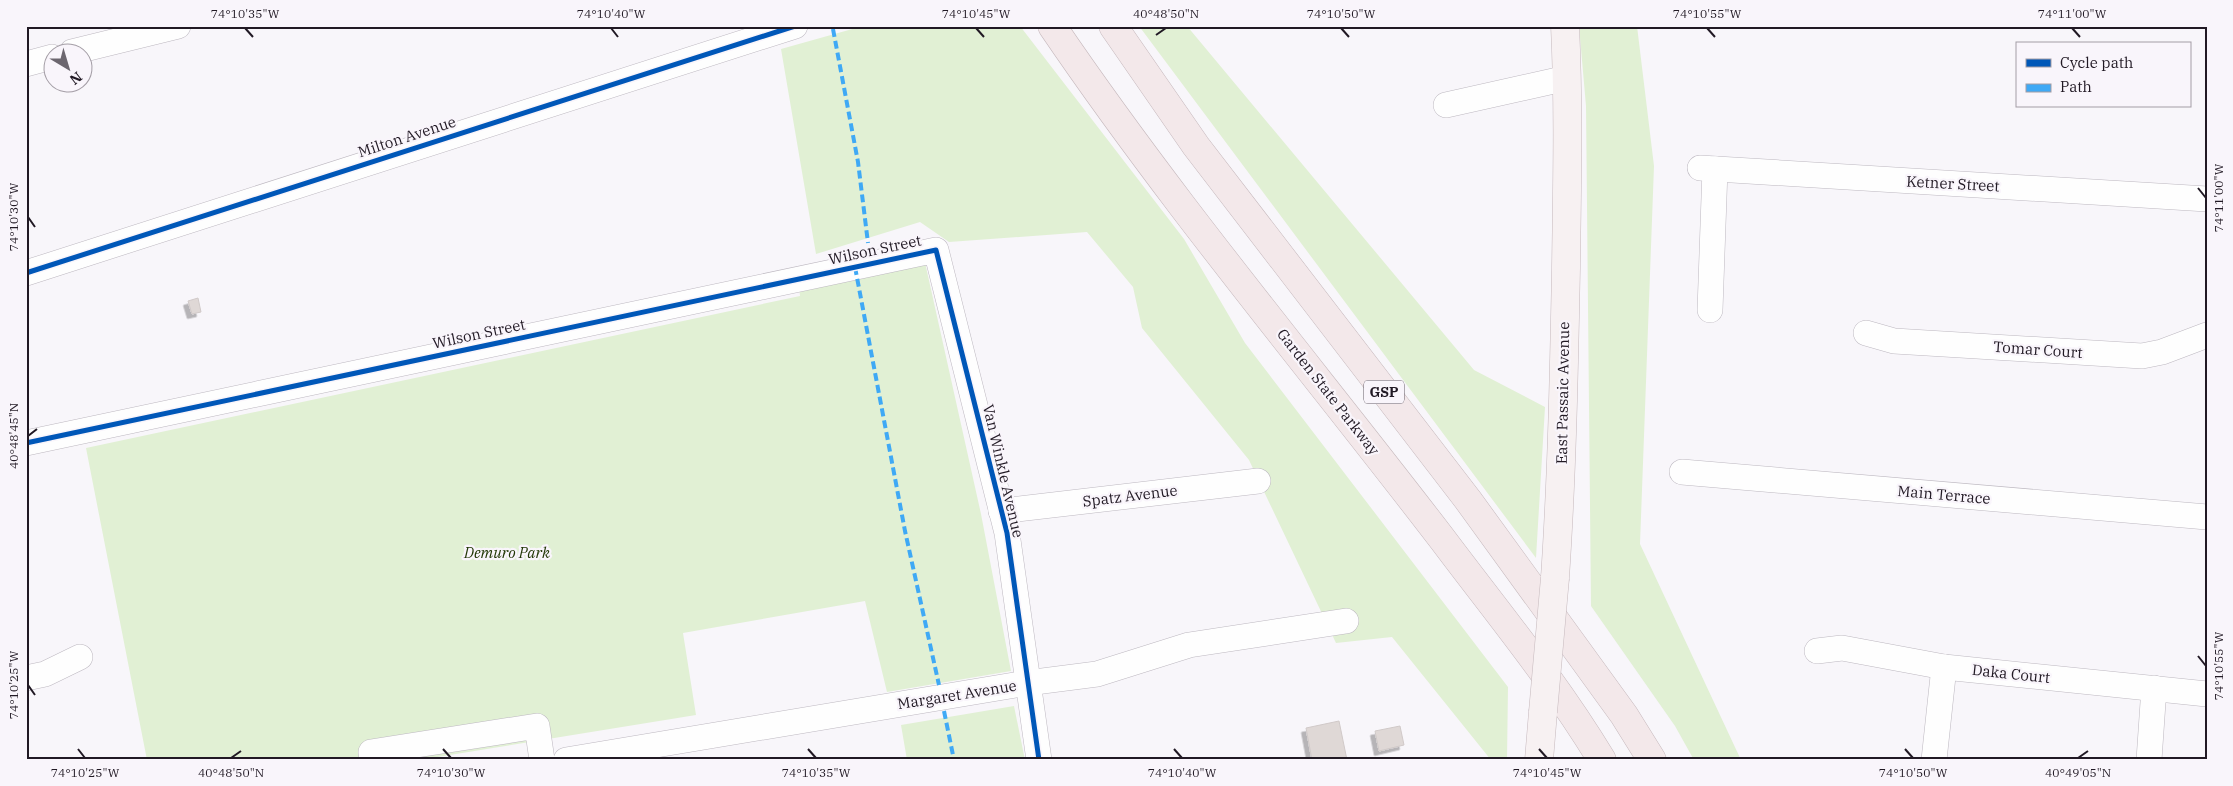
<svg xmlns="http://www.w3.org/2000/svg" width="2233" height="786" viewBox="0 0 2233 786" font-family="'IBM Plex Serif',serif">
<defs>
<filter id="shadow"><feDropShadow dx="-4.5" dy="4.5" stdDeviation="0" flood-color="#0004"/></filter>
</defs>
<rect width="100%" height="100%" fill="#f8f6fa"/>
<g fill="#e1f0d4">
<polygon points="863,26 1020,26 1184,239 1245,343 1508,687 1507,760 1491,760 1392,637 1336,643 1249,460 1142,328 1133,287 1087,232 949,242 920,222 816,254 781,49"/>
<polygon points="1139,26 1187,26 1474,370 1545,407 1536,558"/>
<polygon points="1579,26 1637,26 1654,166 1640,544 1741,760 1694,760 1675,726 1591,606 1586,106"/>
<polygon points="924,258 981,514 1011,671 887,692 865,601 683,633 696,715 419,760 147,760 86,448 800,296 799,286"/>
<polygon points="1014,706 1025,760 907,760 901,725"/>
</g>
<g fill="#dfd8d6" stroke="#d0c9c8" filter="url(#shadow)">
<polygon points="198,298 201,312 192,314 188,301"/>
<polygon points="1339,721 1347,760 1312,760 1306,728"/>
<polygon points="1400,726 1404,745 1379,751 1375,731"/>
</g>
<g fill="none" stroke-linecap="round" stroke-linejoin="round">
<defs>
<g id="minor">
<polyline points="72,52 178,26"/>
<polyline points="26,64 52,57"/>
<polyline points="1446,105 1567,78"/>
<polyline points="1700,168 2207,199"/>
<polyline points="26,273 795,26"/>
<polyline points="1710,310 1715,169"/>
<polyline points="1866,333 1894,341 2142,356 2162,352 2207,335"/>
<polyline points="26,443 936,250 1007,533 1039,760"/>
<polyline points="1682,472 2207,517"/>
<polyline points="1001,511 1258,481"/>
<polyline points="1817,651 1842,648 1944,667 2207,694"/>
<polyline points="26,678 45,674 80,657"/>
<polyline points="372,760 371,752 537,726 542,760"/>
<polyline points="566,760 1027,683 1097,674 1189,645 1346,621"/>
<polyline points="1934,760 1944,667"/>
<polyline points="2149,760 2154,688"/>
</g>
<g id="major">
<path d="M1555,578C1562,474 1564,371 1566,268C1567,187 1569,107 1565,26"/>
<polyline points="1539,760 1543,712"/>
</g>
<g id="highway">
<path d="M1052,26C1173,204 1312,369 1443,540C1497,612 1555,682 1602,760"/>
<polyline points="1113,26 1196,146 1468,500 1624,715 1652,760"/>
</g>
</defs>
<use href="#minor" stroke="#bdb8c0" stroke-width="26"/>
<use href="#major" stroke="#c5b8bc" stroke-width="29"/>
<use href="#highway" stroke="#c5b8bc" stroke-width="29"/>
<use href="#minor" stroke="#fefefe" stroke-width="25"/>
<use href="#major" stroke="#f7f1f2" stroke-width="28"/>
<use href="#highway" stroke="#f3e8ea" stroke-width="28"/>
<defs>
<polyline id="major-bridge" points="1543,712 1555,578"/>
</defs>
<use href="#major-bridge" stroke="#c5b8bc" stroke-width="29" stroke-linecap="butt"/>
<use href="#major-bridge" stroke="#f7f1f2" stroke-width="28"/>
<g stroke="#3fa9f5" stroke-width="4" stroke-dasharray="8 4" stroke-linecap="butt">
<polyline points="833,29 858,162 868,243"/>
<polyline points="855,267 905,531 939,685"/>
<polyline points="944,711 954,760"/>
</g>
<defs>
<g id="cycleway">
<polyline points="26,273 795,26"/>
<polyline points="26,443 936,250 1007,533 1039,760"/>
</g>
</defs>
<use href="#cycleway" stroke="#f9f5fb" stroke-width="8"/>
<use href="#cycleway" stroke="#0057b8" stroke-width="5"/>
</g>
<path fill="none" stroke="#211924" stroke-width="2" d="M245,28L253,37M611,28L618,37M976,28L984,37M1341,28L1349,37M1707,28L1715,37M2072,28L2080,37M1156,35L1166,28M2198,188L2206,198M28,217L35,227M28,436L37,429M2198,656L2206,666M28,685L35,695M78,749L85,758M443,749L451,758M808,749L816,758M1174,749L1182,758M1539,749L1547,758M1905,749L1913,758M231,758L241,751M2078,758L2088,751"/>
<g text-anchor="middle" stroke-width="4.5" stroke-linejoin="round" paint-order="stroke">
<rect fill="#f9f5fb" stroke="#625b64" stroke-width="1" x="1364" y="380.5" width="40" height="23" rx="4"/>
<g font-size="14" font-weight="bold" fill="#211924">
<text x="1384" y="397">GSP</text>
</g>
<g font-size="15" fill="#211924" stroke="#f9f5fb">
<text transform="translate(407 137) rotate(-18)" y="5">Milton Avenue</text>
<text transform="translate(1953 184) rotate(3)" y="5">Ketner Street</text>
<text transform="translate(875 250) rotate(-12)" y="5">Wilson Street</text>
<text transform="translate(479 334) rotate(-12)" y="5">Wilson Street</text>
<text transform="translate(2038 350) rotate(4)" y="5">Tomar Court</text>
<text transform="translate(1328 392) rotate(52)" y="5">Garden State Parkway</text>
<text transform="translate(1563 393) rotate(-89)" y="5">East Passaic Avenue</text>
<text transform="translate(1003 471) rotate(77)" y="5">Van Winkle Avenue</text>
<text transform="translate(1944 495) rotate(5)" y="5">Main Terrace</text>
<text transform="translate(1130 496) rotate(-7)" y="5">Spatz Avenue</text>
<text transform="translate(2011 674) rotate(6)" y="5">Daka Court</text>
<text transform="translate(957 695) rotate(-9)" y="5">Margaret Avenue</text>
</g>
<g font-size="15" font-style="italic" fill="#213705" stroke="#f9f5fb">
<text x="507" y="558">Demuro Park</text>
</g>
</g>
<rect width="2233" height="786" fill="none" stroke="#f9f5fb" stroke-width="55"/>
<rect x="2016" y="42" width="175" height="65" fill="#f9f5fb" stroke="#a39da5"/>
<rect x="2026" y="59" width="25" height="8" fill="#0057b8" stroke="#a39da5"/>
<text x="2060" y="68" font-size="15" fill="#211924">Cycle path</text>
<rect x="2026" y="84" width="25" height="8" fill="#3fa9f5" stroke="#a39da5"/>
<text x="2060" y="92" font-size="15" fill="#211924">Path</text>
<g transform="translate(68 68) rotate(142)"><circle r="24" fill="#f9f5fb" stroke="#a39da5"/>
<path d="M0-4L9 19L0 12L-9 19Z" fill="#6c666f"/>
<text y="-8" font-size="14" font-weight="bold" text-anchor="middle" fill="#211924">N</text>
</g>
<rect x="28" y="28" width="2178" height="730" fill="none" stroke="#211924" stroke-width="2"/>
<g font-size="12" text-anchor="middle" fill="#211924">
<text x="245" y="18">74°10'35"W</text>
<text x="611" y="18">74°10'40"W</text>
<text x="976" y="18">74°10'45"W</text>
<text x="1166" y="18">40°48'50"N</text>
<text x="1341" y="18">74°10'50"W</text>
<text x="1707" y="18">74°10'55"W</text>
<text x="2072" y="18">74°11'00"W</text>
<text transform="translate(2219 198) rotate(-90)" y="4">74°11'00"W</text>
<text transform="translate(14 217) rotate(-90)" y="4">74°10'30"W</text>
<text transform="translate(14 436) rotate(-90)" y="4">40°48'45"N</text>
<text transform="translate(2219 666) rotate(-90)" y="4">74°10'55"W</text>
<text transform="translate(14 685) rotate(-90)" y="4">74°10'25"W</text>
<text x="85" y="777">74°10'25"W</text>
<text x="231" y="777">40°48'50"N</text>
<text x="451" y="777">74°10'30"W</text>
<text x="816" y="777">74°10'35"W</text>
<text x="1182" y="777">74°10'40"W</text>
<text x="1547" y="777">74°10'45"W</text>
<text x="1913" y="777">74°10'50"W</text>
<text x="2078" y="777">40°49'05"N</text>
</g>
</svg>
